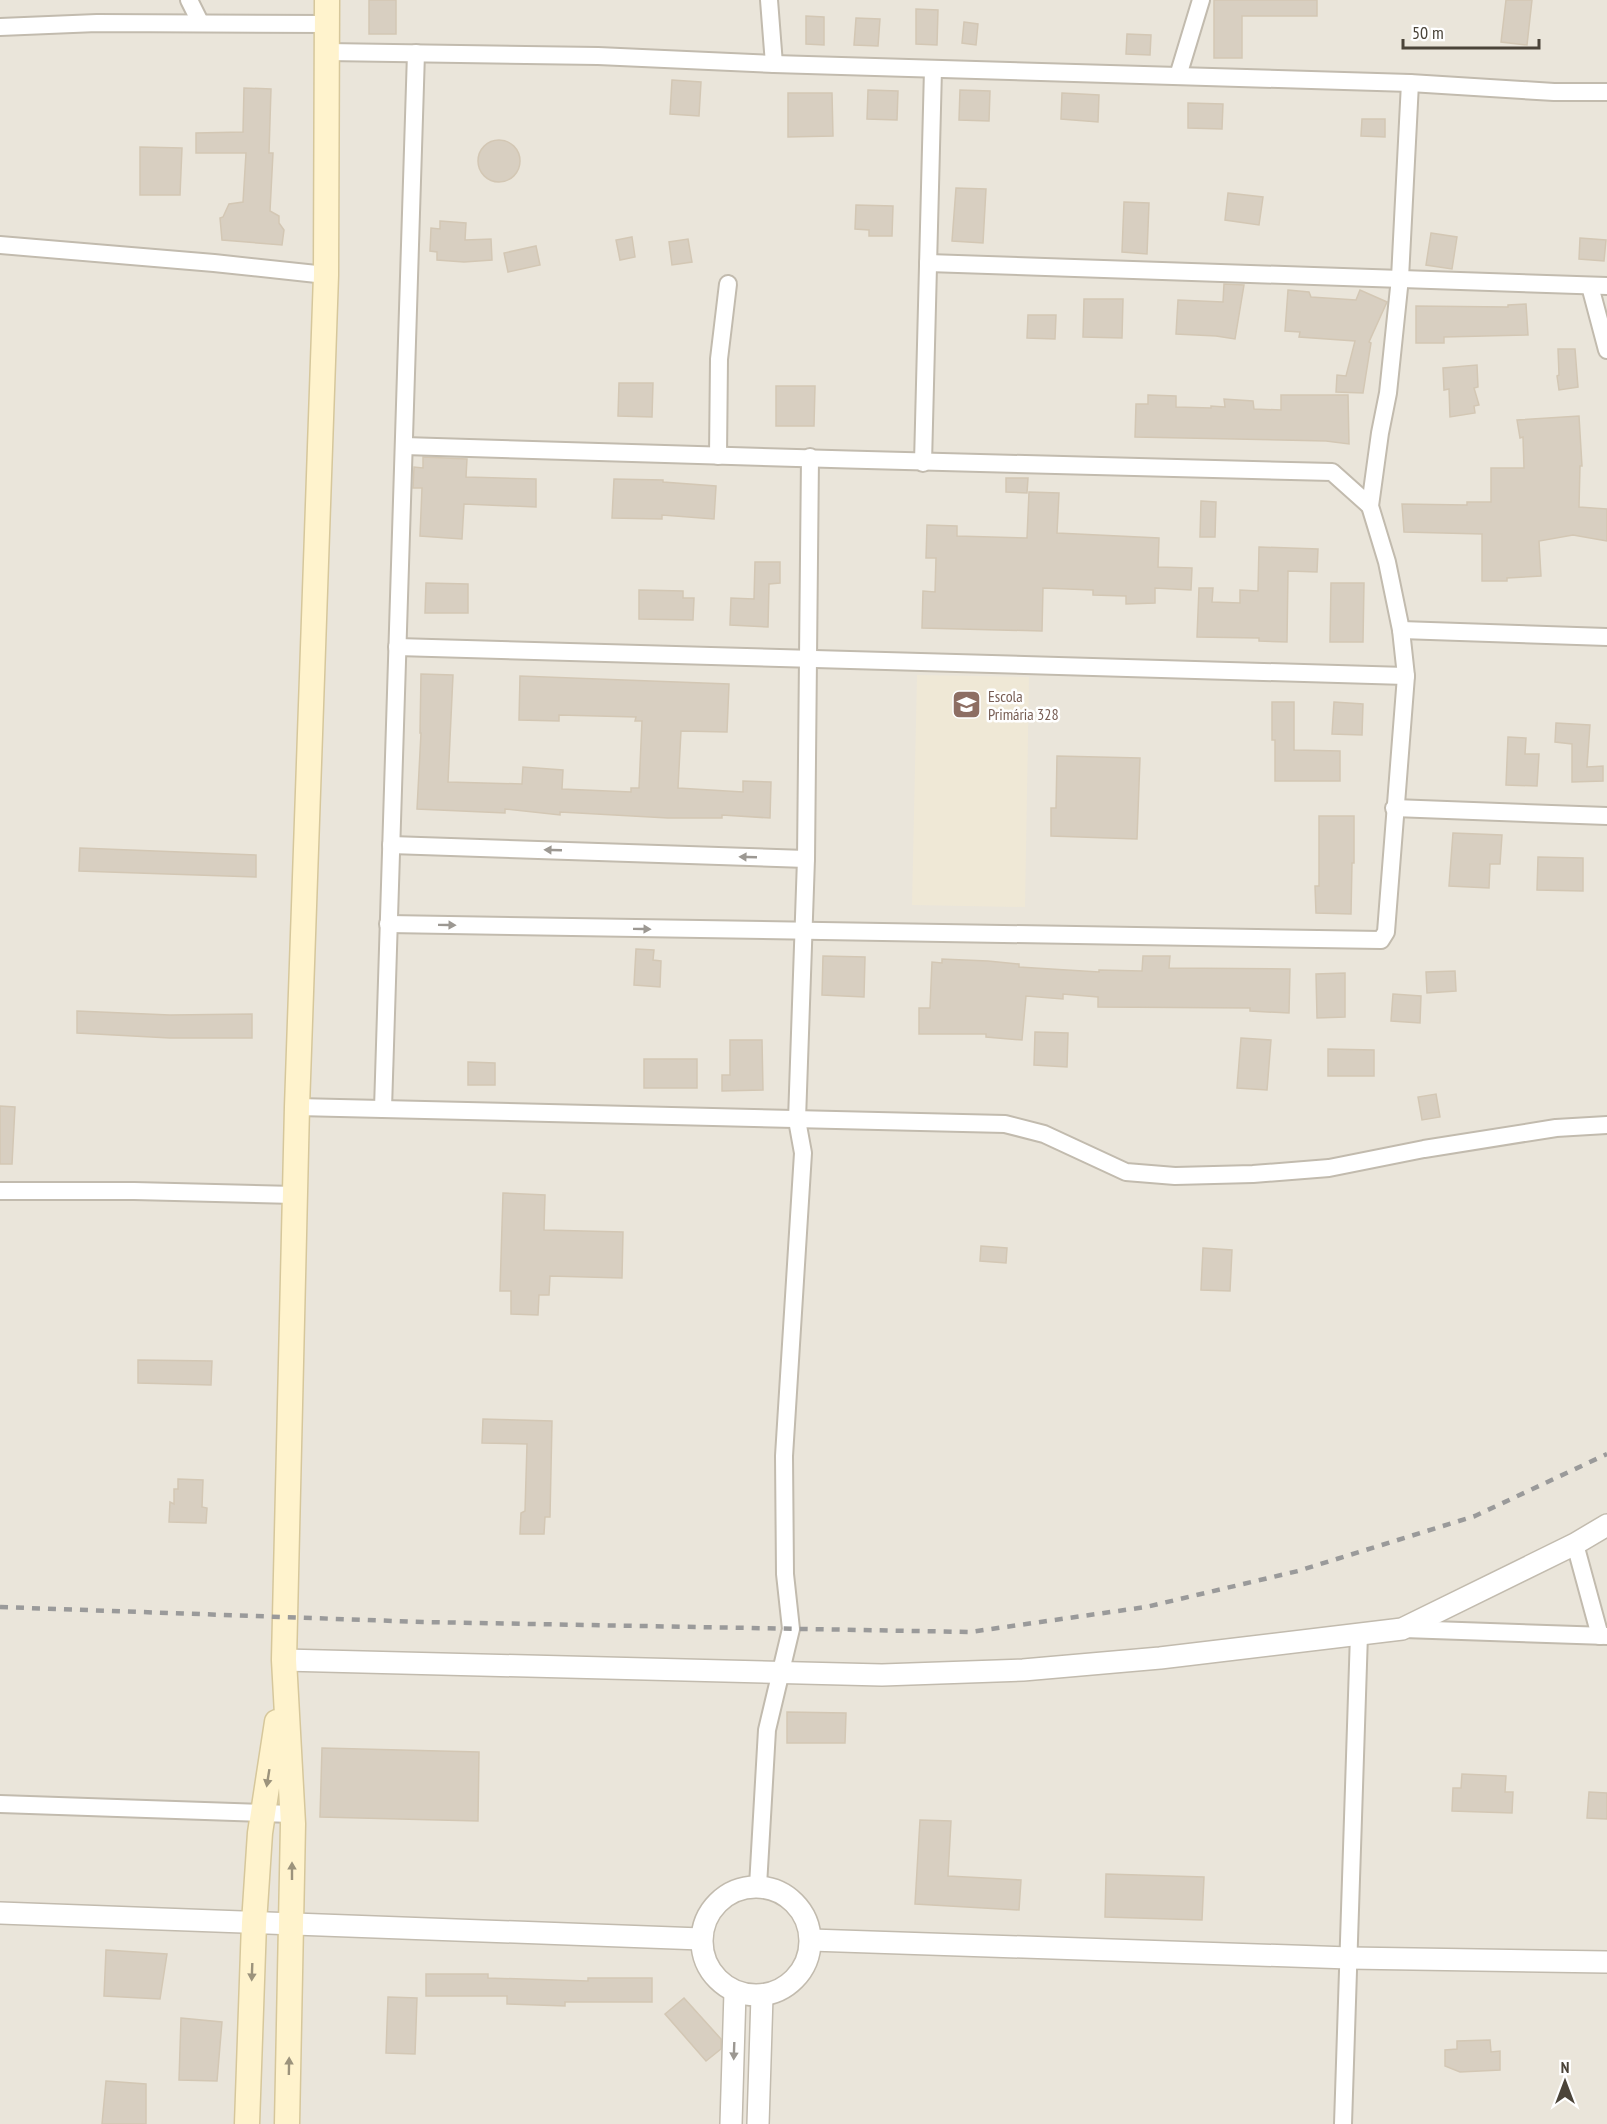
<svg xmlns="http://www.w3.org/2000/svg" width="1607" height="2124" viewBox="0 0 1607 2124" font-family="'PT Sans Narrow',sans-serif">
<rect width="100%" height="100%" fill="#f6f3ec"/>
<rect fill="#eae5da" x="0" y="0" width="1607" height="2124"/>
<polygon fill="#efe8d6" points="917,675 1029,677 1025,907 912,905"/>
<g fill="#d8cfc1" stroke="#d3c7b4" stroke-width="1.5">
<rect x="369" y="0" width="27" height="34"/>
<polygon points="1214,0 1317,0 1317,16 1242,16 1242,58 1214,58"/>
<polygon points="1506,0 1532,0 1527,45 1501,42"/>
<polygon points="916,9 938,10 937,45 916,44"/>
<polygon points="806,16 824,17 824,45 806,44"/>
<polygon points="856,18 880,19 878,46 854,45"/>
<polygon points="964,22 978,24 976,45 962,43"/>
<polygon points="1127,34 1151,35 1150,55 1126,54"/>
<polygon points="672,80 701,82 699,116 670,114"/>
<polygon points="244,88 271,89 269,153 273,153 270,211 279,216 279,223 284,230 282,245 222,240 220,218 223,217 229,204 243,202 246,153 196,153 196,133 243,132"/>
<polygon points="868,90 898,91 897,120 867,119"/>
<polygon points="960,90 990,91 989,121 959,120"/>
<polygon points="788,93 832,93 833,136 788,137"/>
<polygon points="1062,93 1099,95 1098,122 1061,119"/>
<polygon points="1188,103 1223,104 1222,129 1188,128"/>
<polygon points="1362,119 1385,119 1385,137 1361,136"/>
<circle cx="499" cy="161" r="21"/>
<polygon points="140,147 182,148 180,195 140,195"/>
<polygon points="956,188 986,189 983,243 952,241"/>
<polygon points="1228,193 1263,197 1259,225 1225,220"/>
<polygon points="1124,202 1149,203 1147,254 1122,252"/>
<polygon points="856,205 893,206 892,236 869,236 869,230 855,229"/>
<polygon points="440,221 466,223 465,240 491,239 492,260 464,262 437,260 437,252 430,251 431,228 440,229"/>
<polygon points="1431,233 1457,237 1452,269 1426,265"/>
<polygon points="632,237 635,257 620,260 616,240"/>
<polygon points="1580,238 1606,240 1604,261 1579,259"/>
<polygon points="688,239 692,262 672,265 669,242"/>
<polygon points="536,246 540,265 508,272 504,253"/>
<polygon points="1224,284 1244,285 1235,339 1216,336 1176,334 1178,300 1223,302"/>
<polygon points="1288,290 1309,292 1311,297 1356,300 1360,290 1387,302 1369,342 1371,343 1363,393 1336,392 1337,375 1346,376 1355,341 1299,337 1300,332 1285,331"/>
<polygon points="1084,299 1123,299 1122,338 1083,337"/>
<polygon points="1526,304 1528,335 1444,337 1444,343 1416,343 1416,306 1508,307 1508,305"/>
<polygon points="1028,315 1056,315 1055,339 1027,338"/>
<polygon points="1558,349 1575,349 1578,387 1559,390 1557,376 1559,375"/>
<polygon points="1477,365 1478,387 1474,388 1479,405 1474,406 1475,413 1450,417 1449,389 1444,390 1443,368"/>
<polygon points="619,383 653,383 652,417 618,416"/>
<polygon points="776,386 815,386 814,426 776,426"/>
<polygon points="1148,395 1176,396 1176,407 1211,408 1211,406 1225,407 1224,399 1253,401 1254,409 1281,410 1281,395 1348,395 1349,444 1326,441 1135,437 1136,404 1148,404"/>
<polygon points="1579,416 1582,466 1580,466 1579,507 1607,509 1607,541 1573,535 1539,541 1541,576 1507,578 1507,581 1482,581 1482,534 1404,532 1402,504 1467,505 1467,502 1491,502 1491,468 1524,468 1523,437 1520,438 1517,420"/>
<polygon points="423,457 467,459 466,477 536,479 536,507 464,504 462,539 420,536 422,488 413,488 414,467 423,468"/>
<polygon points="1006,478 1028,478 1027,493 1006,492"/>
<polygon points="614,479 663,480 663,482 716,486 714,519 662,515 662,519 612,518"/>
<polygon points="1029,492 1059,493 1057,533 1159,538 1158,567 1192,568 1191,590 1155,588 1155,603 1126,604 1126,596 1093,595 1093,590 1043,588 1042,631 922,628 923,591 935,592 936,558 926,558 927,525 957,526 957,536 1027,538"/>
<polygon points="1201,501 1216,502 1215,537 1200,537"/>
<polygon points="1259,547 1318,549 1317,572 1288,571 1287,642 1259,641 1259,638 1197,637 1199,588 1213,588 1212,602 1240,603 1240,590 1258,591"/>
<polygon points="755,562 780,562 780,583 769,584 768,627 730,625 731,598 754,599"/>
<polygon points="426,583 468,584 468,613 425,613"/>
<polygon points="1331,583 1364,583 1363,642 1330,642"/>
<polygon points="639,590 683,591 683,598 694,598 693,620 639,619"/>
<polygon points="421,674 453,675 448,782 522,784 523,767 563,770 562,789 631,792 631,788 639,788 642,721 635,721 636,717 559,715 559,721 519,720 520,676 729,684 727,732 681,731 678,788 743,792 743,781 771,782 770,818 722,815 722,818 668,818 560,812 560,815 505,809 505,813 417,809 421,733 420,733"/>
<polygon points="1272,702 1294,702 1294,750 1340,751 1340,781 1275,781 1275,740 1272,740"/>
<polygon points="1334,702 1363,704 1362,735 1332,734"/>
<polygon points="1556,723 1590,725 1587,767 1603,766 1603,781 1572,782 1572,744 1555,742"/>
<polygon points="1508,737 1526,738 1525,754 1539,754 1537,786 1506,785"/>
<polygon points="1057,756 1140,758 1137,839 1051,836 1051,808 1056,808"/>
<polygon points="1319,816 1354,816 1354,863 1352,863 1351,914 1316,913 1315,886 1319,886"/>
<polygon points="1453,833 1502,835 1500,864 1490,864 1489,888 1449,886"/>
<polygon points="80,848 256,855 256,877 79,871"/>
<polygon points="1538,857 1583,858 1583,891 1537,890"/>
<polygon points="636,949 654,950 653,960 661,961 660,987 634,985"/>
<polygon points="823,956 865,957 864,997 822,995"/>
<polygon points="1143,956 1170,956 1169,968 1290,969 1289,1013 1250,1011 1250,1008 1098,1007 1098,997 1063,994 1063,999 1026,996 1022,1040 986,1037 986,1034 919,1034 919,1008 930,1008 932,962 942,963 942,959 988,961 1019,964 1019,967 1099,972 1099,970 1142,971"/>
<polygon points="1455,971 1456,991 1427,993 1426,972"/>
<polygon points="1345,973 1345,1017 1317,1018 1316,974"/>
<polygon points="1393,994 1421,996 1420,1023 1391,1021"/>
<polygon points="77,1011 170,1015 252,1014 252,1038 170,1038 77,1033"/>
<polygon points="1035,1032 1068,1033 1067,1067 1034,1065"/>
<polygon points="1241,1038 1271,1040 1267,1090 1237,1088"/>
<polygon points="730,1040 762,1040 763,1090 722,1091 722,1075 730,1075"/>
<polygon points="1328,1049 1374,1050 1374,1076 1328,1076"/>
<rect x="644" y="1059" width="53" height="29"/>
<polygon points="468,1062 495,1063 495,1085 468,1085"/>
<polygon points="1436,1094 1440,1117 1422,1120 1418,1097"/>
<polygon points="0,1106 15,1107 12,1164 0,1164"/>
<polygon points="503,1193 545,1195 544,1230 623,1232 622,1278 550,1276 549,1295 539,1295 538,1315 511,1314 511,1291 500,1291"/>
<polygon points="981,1246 1007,1248 1006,1263 980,1261"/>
<polygon points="1203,1248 1232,1250 1230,1291 1201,1290"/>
<polygon points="138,1360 212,1361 211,1385 138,1383"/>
<polygon points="483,1419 552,1421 550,1517 545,1517 544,1534 520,1534 521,1513 525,1511 527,1444 482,1443"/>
<polygon points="178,1479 203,1480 202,1507 207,1508 206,1523 169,1522 170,1502 174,1504 174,1489 178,1489"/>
<polygon points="787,1712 846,1713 845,1743 787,1743"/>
<polygon points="322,1748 479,1752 478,1821 320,1817"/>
<polygon points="1462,1774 1506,1776 1505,1792 1513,1792 1512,1813 1452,1811 1453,1788 1461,1788"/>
<polygon points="1589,1792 1607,1793 1607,1819 1587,1818"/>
<polygon points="920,1820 951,1821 948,1876 1021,1880 1019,1910 915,1904"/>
<polygon points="1106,1874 1204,1877 1202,1920 1105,1917"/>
<polygon points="106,1950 167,1954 160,1999 104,1996"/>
<polygon points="426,1974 488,1974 488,1978 588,1981 588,1978 652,1978 652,2002 565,2002 565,2006 507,2004 507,1996 426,1996"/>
<polygon points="388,1997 417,1998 415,2054 386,2053"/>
<polygon points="684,1998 721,2039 721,2049 706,2061 665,2014"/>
<polygon points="181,2018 222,2022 217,2081 179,2080"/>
<polygon points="1490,2040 1491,2052 1500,2051 1500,2070 1460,2072 1445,2066 1445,2050 1457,2049 1457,2041"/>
<polygon points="106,2081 146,2084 146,2124 102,2124"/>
</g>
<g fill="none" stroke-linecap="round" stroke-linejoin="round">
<defs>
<g id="minor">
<polyline points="189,0 200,22"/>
<polyline points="769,0 774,64"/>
<polyline points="0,27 97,23 327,24"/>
<polyline points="327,52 598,56 774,64 1410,83 1554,92 1607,92"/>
<polyline points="1178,76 1201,0"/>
<polyline points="0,245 214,263 326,275"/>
<polyline points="928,263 1607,286"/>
<polyline points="1590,286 1607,350"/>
<path d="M404,446C713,456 1023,465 1332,472L1370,506"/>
<polyline points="718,456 719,359 728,284"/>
<polyline points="923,463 933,69"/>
<polyline points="1401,630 1607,637"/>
<polyline points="397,647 1406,676"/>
<polyline points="1394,808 1607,816"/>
<polyline points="391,845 806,859"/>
<polyline points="388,924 1381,940 1386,932 1406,676 1401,630 1387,562 1370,506 1380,433 1388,393 1400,278 1410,83"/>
<polyline points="297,1107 1005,1124 1044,1134 1126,1172 1175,1176 1253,1174 1329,1168 1424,1149 1556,1128 1607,1125"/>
<polyline points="383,1109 416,53"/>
<polyline points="0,1191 134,1191 295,1195"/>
<polyline points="1575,1544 1600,1636"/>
<polyline points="1404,1629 1607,1636"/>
<polyline points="0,1804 292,1814"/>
<polyline points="758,1886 767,1730 791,1629 785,1574 784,1456 803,1153 797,1120 806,859 810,457"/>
<polyline points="1343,2124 1359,1634"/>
</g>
<g id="tertiary">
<polyline points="284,1660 882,1675 1023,1670 1160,1658 1402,1629 1575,1544 1607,1525"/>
<circle cx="756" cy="1941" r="54"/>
<polyline points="0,1913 701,1939"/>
<polyline points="811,1940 1349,1958 1607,1962"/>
<polyline points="731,2124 735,1992"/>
<polyline points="758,2124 762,1996"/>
</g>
<g id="secondary">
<polyline points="247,2124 254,1923 260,1833 277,1722"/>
<polyline points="287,2124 293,1824 284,1660 297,1107 326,275 327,0"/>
</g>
</defs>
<use href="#minor" stroke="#c2bbae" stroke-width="20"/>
<use href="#tertiary" stroke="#c2bbae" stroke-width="24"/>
<use href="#secondary" stroke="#d6c79b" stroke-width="27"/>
<use href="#minor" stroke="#fff" stroke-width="16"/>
<use href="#tertiary" stroke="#fff" stroke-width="21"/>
<use href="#secondary" stroke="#fff3cd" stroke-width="24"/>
<polyline stroke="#9a9a9a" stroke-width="4.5" stroke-dasharray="8 8" stroke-linecap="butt" points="0,1607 423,1622 970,1632 1146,1607 1298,1571 1475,1516 1607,1454"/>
</g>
<defs><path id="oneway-solid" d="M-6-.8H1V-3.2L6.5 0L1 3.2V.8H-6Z" transform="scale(1.5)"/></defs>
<g fill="#9c9892">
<use href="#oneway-solid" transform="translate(553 850) rotate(-178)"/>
<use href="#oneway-solid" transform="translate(748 857) rotate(-178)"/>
<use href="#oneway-solid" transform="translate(447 925) rotate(1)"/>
<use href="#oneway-solid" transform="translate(642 929) rotate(1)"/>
<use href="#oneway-solid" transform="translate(734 2051) rotate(92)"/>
</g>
<g fill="#9c937c">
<use href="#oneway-solid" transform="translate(268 1778) rotate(99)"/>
<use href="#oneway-solid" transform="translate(292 1871) rotate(-90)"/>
<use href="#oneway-solid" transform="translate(252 1972) rotate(92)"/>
<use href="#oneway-solid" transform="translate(289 2066) rotate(-89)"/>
</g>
<defs>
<symbol id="school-square" viewBox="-11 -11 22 22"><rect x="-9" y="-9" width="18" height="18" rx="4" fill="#8d6e63" stroke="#fff"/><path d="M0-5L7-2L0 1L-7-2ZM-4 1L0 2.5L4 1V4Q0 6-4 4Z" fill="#fff"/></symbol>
</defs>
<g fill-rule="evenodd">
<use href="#school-square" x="950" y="688" width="33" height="33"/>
</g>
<g text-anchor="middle" stroke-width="5" stroke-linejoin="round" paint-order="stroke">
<g font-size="16" fill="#785e54" stroke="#fff" text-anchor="start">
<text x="988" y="702">Escola<tspan x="988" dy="18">Primária 328</tspan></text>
</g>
</g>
<g transform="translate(1565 2082)" stroke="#ffffff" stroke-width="4.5" paint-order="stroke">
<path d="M0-4.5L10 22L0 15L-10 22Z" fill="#4b4439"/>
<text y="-9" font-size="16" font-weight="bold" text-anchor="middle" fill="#4b4439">N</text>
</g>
<path d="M1403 39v9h136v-9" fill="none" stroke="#4b4439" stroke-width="3"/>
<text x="1412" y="39" font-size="18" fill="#4b4439" stroke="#ffffff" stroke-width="4.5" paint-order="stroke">50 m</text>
</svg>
